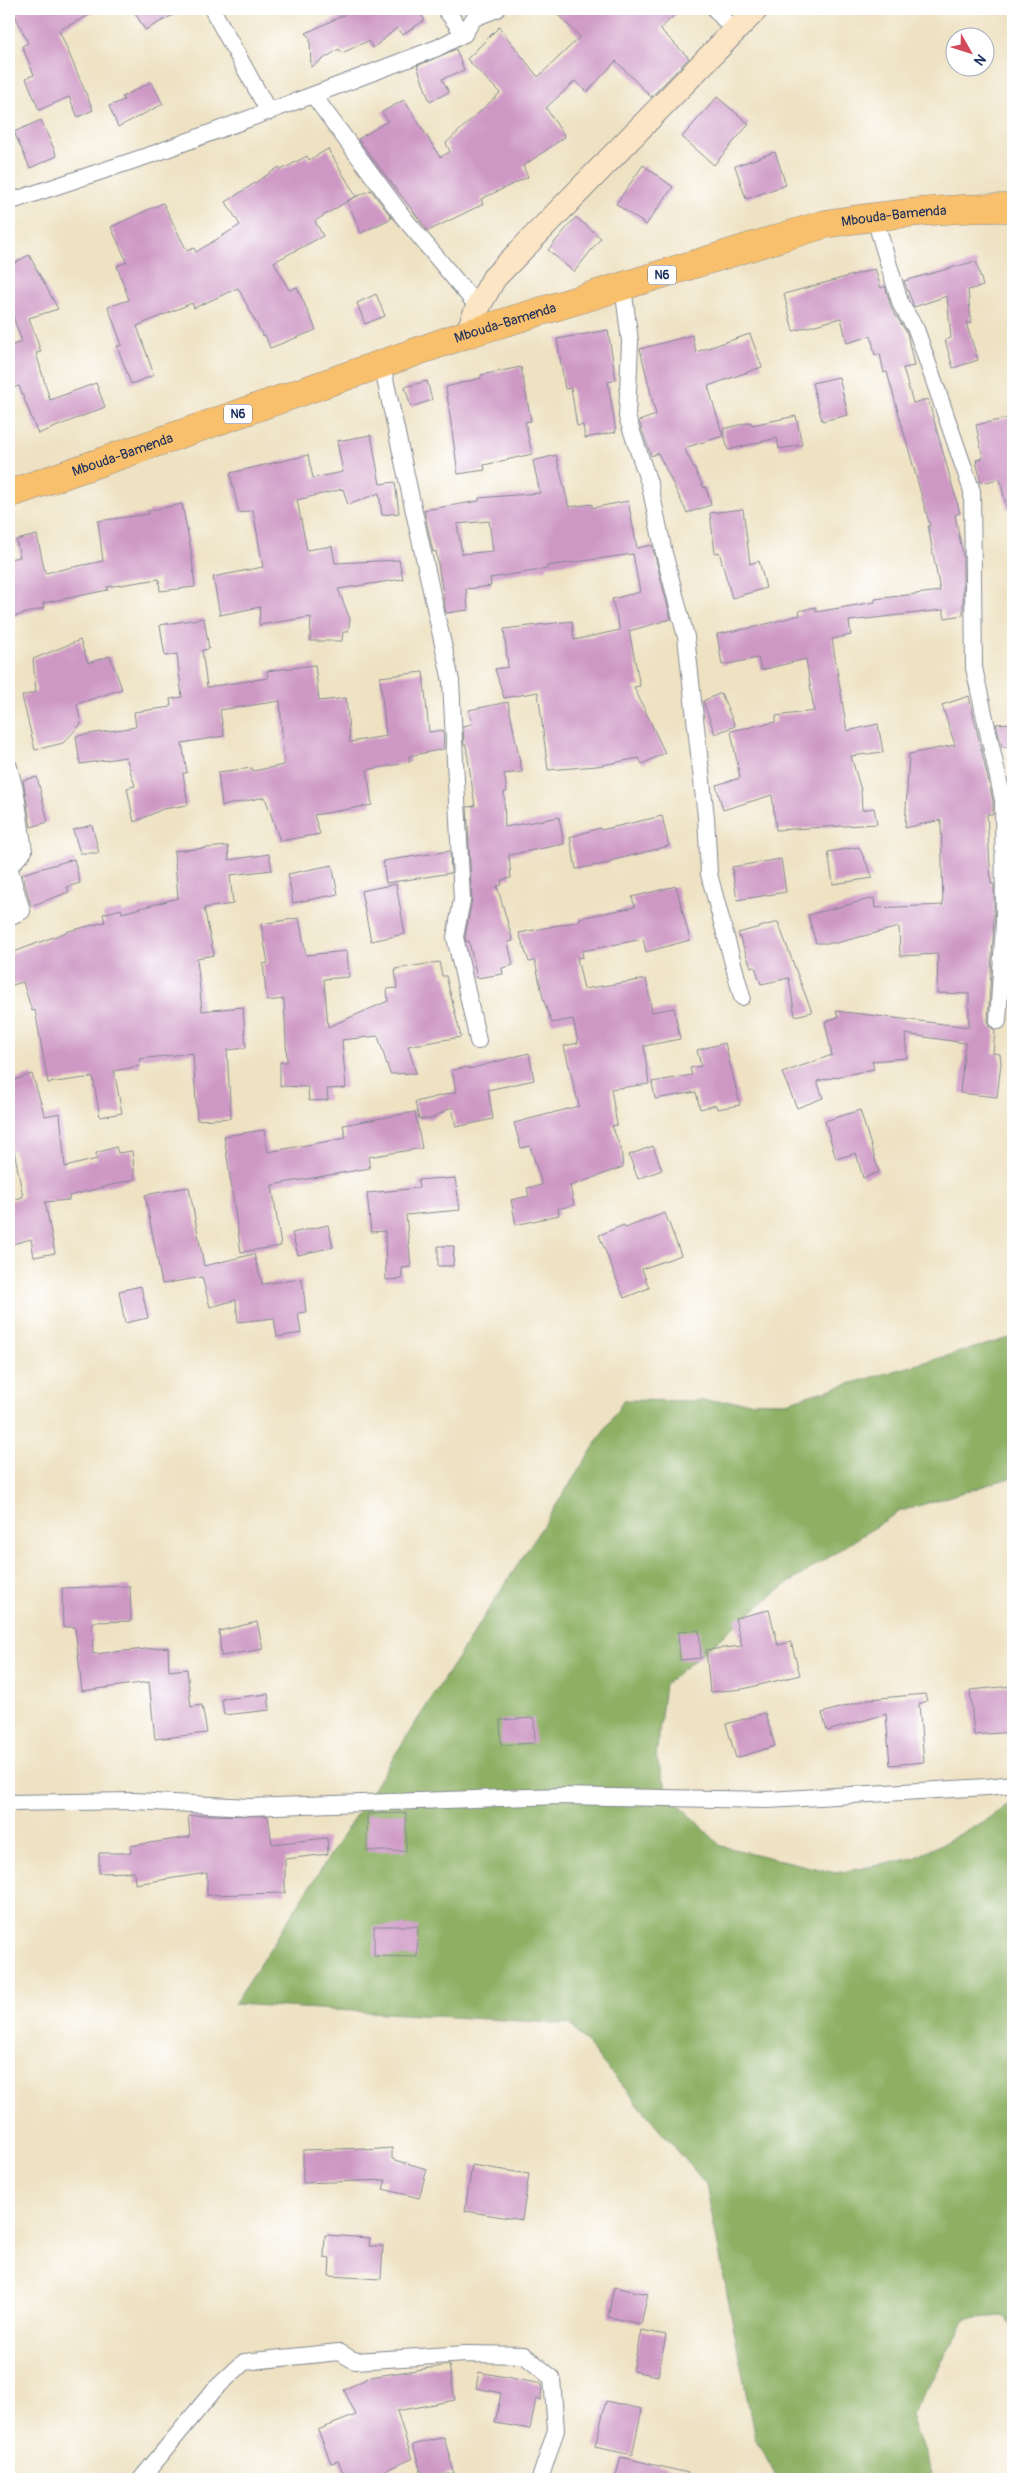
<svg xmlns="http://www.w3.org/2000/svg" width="1022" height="2488" viewBox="0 0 1022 2488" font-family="Pangolin,sans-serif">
<rect width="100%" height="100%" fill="#fff"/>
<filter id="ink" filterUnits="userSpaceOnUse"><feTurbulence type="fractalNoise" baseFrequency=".02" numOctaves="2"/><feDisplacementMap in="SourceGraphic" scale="10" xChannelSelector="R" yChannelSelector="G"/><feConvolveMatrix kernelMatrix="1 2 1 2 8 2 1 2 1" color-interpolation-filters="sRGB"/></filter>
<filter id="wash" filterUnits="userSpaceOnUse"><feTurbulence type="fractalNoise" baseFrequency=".0096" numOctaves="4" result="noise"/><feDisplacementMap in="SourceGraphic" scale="20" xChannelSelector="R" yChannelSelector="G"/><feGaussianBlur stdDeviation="1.12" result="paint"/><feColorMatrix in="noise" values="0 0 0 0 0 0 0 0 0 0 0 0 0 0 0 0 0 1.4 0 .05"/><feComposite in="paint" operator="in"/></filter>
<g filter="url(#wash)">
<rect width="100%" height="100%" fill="#eee2c3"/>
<polygon fill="#8db063" stroke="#547060" points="1013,1337 1013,1477 898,1512 777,1591 665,1684 656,1757 669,1795 721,1846 836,1873 915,1858 983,1822 1013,1801 1013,2328 1003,2316 966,2319 911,2416 933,2479 778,2479 755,2439 706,2184 570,2024 234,2004 624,1400 786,1402"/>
<g id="blocks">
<g fill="#ce98c5" fill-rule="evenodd">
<polygon points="12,9 102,9 59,30 93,110 78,117 69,97 39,110 26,78 34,75 22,46 28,43"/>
<polygon points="133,9 184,9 145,30"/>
<polygon points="341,9 417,9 425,20 402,35 397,28 373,48 368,41 342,53 339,49 311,67 310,39 306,33 344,15"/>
<polygon points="552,9 681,9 660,29 689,58 651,97 616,61 587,92 575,81 546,108 565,137 523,166 528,177 481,199 483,204 428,231 358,139 388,121 382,112 404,100 440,157 450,152 446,143 500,93 467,59 499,27 538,77 580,37"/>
<polygon points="456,49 464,70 442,79 449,92 430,102 417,66"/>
<polygon points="151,82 163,104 118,127 109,106 124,100 122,97"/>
<polygon points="717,97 749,124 714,165 682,137"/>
<polygon points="41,120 57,156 30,168 14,132"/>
<polygon points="328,149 356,196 315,221 323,236 274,262 289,290 297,287 316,330 270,348 265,335 263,336 238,288 194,308 192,303 137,326 154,375 131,384 117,346 122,345 108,307 129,300 117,266 127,262 111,227 163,203 187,251 194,248 196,252 240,225 226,202 279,167 281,170 307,156 309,160"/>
<polygon points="775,152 786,185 746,199 735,166"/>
<polygon points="643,165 673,187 646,225 616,204"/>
<polygon points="371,190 392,218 361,233 347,201"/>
<polygon points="576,217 601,238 574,272 548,250"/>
<polygon points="29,255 58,309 29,318 41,352 36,353 50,400 96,383 105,407 38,434 19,386 9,389 9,346 22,342 9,305 9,266"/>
<polygon points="976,261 983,286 968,290 971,323 966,323 978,360 953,368 945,340 951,338 947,296 914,307 904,281"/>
<polygon points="875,269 881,288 885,286 892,310 907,333 914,366 903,368 913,403 928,399 960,513 955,515 963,556 963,615 945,618 943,610 849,621 851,635 832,639 847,731 878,724 883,752 851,756 861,790 862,810 874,808 877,824 776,830 772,795 723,810 716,785 740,778 731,731 776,722 776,716 814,711 806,659 761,670 758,658 722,665 717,634 751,628 800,615 799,611 815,607 816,612 875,602 875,599 940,591 928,526 930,526 887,372 884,373 880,354 875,355 871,336 847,343 841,318 793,331 784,294"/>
<polygon points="376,294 385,316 365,324 357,303"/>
<polygon points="608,330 616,380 608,382 616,432 585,438 583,425 577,426 571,388 565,389 557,339"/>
<polygon points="750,334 762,367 708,386 723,436 684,448 704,488 706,487 711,505 687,513 658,453 651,456 639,421 656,415 640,349 692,335 696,352"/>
<polygon points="521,367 531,421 525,422 532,454 484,465 485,470 458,474 446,387 481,378 481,375"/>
<polygon points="839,377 848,415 822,421 812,383"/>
<polygon points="427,381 432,400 411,407 405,387"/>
<polygon points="796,416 802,445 779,449 777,438 728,450 723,429 751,422 752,425"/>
<polygon points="1009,418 1013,441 1013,508 1007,509 1000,479 981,483 976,460 983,458 976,425"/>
<polygon points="371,435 380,484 395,482 399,513 382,515 379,493 348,505 343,489 297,500 307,550 332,546 335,563 399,560 403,579 338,589 350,619 348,632 343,632 342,641 310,641 311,617 259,625 260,607 220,615 213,577 263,567 253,510 239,513 230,473 308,455 313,478 343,472 337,441"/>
<path d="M556,455L569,507L592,504V508L628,501L637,548L652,545L671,619L629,631L640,686L634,687L665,753L642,764L639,758L597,766L548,770L538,692L504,698L495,669L508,667L504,629L572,621L574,640L620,630L612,599L640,592L633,554L547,566V569L490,578L491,586L466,589L468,610L446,613L436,551L433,552L424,510L479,501V498L540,493L533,461ZM489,521L493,551L462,554L457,524Z"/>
<polygon points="182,504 191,550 195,587 160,591 159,579 107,587 108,590 43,603 44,608 9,618 9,559 20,557 16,540 37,535 45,573 103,561 98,521 149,514 148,511"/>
<polygon points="743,509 750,564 759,561 766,588 732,598 719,552 715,553 710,513"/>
<polygon points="204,618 209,649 202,650 207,687 268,678 267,671 315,665 319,701 346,698 350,742 386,736 380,677 423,672 429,732 443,730 444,749 409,756 410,762 367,770 372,805 314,815 320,834 280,841 265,797 222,806 218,772 252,768 253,771 284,765 280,701 220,710 224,736 182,743 187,773 183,773 188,805 163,809 134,822 127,788 135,786 126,757 80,764 76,736 136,727 134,712 171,707 170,699 182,697 177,654 165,656 160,625"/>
<polygon points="80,640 88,663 110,656 122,689 77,704 81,724 63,743 35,750 22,696 36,692 33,659"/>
<polygon points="721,693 735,726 715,734 703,701"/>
<polygon points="969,696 993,801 993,814 987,814 991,884 994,884 994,922 988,1020 989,1026 995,1030 993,1053 1000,1054 1001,1063 997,1097 960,1093 965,1043 905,1034 907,1058 872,1061 874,1069 817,1081 823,1098 797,1108 782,1073 832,1055 825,1022 838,1017 836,1011 969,1027 969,994 937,993 938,954 900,956 899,927 836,943 816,943 808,915 874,898 875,908 943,905 941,820 905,828 909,754 955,745 942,705"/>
<polygon points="508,702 522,772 504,774 507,792 504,792 505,827 559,817 564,844 509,855 511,878 501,880 502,885 497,886 513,941 508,942 513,965 502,968 503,974 477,978 469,941 466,942 465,937 472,900 467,807 475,806 466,745 464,745 463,726 472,724 469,710"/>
<polygon points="1013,723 1013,747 1002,747 996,724"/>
<polygon points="37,777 48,822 31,827 23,780"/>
<polygon points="662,816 669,846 610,861 610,863 576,869 570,837 600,828 601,830"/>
<polygon points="92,825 99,853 80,853 73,830"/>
<polygon points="228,846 229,860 269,854 272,870 230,875 233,904 204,908 214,955 197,958 202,1011 243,1007 246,1048 227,1050 231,1118 197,1120 193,1053 139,1059 140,1066 114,1071 122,1113 100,1117 93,1077 48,1083 35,1010 32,1011 23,982 9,986 9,954 69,931 105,922 103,914 121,909 122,913 178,898 174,851"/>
<polygon points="859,847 873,878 833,884 828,852"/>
<polygon points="450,851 451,873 386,883 383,861"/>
<polygon points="74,859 80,883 67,887 69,892 31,906 22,874"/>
<polygon points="781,859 786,892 737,900 732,867"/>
<polygon points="332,865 338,894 293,903 288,874"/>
<polygon points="396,884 405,934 371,941 361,891"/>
<polygon points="676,886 690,940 646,952 643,939 582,951 583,957 577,958 584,989 646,979 652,1012 674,1008 680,1039 644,1046 649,1084 611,1089 617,1125 612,1126 621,1149 623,1167 570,1186 574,1205 558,1209 559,1215 516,1225 511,1200 529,1196 527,1188 542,1185 530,1146 521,1148 514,1123 579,1106 564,1046 578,1043 573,1019 552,1023 544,1002 535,961 529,962 519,933 580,921 579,918 635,907 632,897"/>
<polygon points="299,918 306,955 347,951 349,977 324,979 328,1027 388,1001 387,989 397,988 395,969 439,962 442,976 446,976 461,1037 408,1046 416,1073 390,1074 378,1036 342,1040 346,1088 327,1089 328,1100 309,1101 308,1087 280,1086 280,1062 287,1062 284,999 267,1001 263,964 268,963 261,924"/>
<polygon points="778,922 798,976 812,1012 795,1016 789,978 761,984 755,967 751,967 738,933"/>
<polygon points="1013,935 1013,997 1010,996"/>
<polygon points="725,1043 740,1105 717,1109 716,1105 700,1109 696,1092 655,1099 652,1082 692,1075 690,1068 701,1066 697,1050"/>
<polygon points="529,1053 534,1080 488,1090 493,1119 456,1127 452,1107 431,1119 419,1119 415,1102 456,1092 452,1070 469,1067 469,1069"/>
<polygon points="32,1074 45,1116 60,1113 65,1167 97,1159 96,1153 116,1147 118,1153 132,1151 135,1179 69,1196 69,1200 45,1202 55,1253 34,1257 31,1239 9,1245 9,1201 23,1197 14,1150 11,1151 9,1141 9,1082"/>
<polygon points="860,1110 879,1172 863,1178 856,1153 836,1159 825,1121"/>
<polygon points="415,1112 422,1148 368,1157 370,1168 272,1185 281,1246 241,1252 224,1136 264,1130 268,1152 346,1138 343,1125"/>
<polygon points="653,1146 662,1170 638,1179 629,1155"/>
<polygon points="443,1178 443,1179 455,1178 460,1210 406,1215 411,1267 402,1268 402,1279 386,1280 385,1231 371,1232 367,1193 419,1188 418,1180"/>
<polygon points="189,1187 204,1266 254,1254 262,1284 302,1279 306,1312 298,1313 301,1333 277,1337 274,1318 238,1322 236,1300 210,1307 202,1277 162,1284 145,1195"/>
<polygon points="665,1213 681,1255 642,1269 649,1288 624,1298 599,1235 624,1225 625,1228"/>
<polygon points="328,1225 333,1247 298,1255 292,1233"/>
<polygon points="438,1246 454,1246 453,1266 438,1266"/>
<polygon points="141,1286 148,1318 125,1323 119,1291"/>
<polygon points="130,1586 131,1621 92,1622 93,1654 168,1647 169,1671 187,1669 191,1707 202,1705 207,1733 155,1739 149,1682 82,1691 75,1627 63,1627 62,1588"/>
<polygon points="769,1610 778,1645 791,1642 800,1675 743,1689 710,1692 706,1650 742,1646 735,1618"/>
<polygon points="257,1622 263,1649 221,1656 219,1631"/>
<polygon points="699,1630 701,1658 680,1660 678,1632"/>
<polygon points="1013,1686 1013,1732 974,1735 970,1690"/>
<polygon points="268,1694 270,1710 224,1715 222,1699"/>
<polygon points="925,1694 927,1701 919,1704 924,1762 890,1765 886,1714 827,1731 822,1713 869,1699"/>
<polygon points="765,1713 775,1746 736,1758 726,1724"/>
<polygon points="534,1718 535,1743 501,1745 500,1720"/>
<polygon points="406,1813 406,1851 367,1851 367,1814"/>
<polygon points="207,1815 268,1816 272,1844 327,1838 328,1854 285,1859 285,1893 207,1895 207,1873 135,1884 134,1872 99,1873 99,1853 131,1853 130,1846 190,1837 188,1816"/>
<polygon points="374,1926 418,1926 417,1957 374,1956"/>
<polygon points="366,2148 366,2150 392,2148 392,2159 427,2169 419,2198 383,2189 386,2180 303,2183 303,2150"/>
<polygon points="472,2165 529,2174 522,2220 465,2211"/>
<polygon points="325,2235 370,2238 369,2246 383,2246 381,2279 329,2276 330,2258 324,2257"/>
<polygon points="614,2287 648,2294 641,2324 608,2317"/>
<polygon points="641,2330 666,2335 658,2376 633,2371"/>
<polygon points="449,2365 455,2400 397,2411 412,2459 364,2479 346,2479 338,2461 331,2463 318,2430 356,2415 344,2390 370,2377"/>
<polygon points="479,2372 542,2384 541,2400 536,2399 530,2429 495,2423 501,2393 476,2388"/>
<polygon points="606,2401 642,2409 632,2455 595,2447"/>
<polygon points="444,2437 454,2473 423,2479 413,2445"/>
<polygon points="621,2457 688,2473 687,2479 615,2479"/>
</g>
</g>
</g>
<g filter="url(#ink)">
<use href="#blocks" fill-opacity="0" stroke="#848890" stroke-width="1"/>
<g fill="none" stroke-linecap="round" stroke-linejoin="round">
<defs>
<g id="street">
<polyline points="212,9 269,112"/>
<polyline points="445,9 464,34"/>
<polyline points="715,9 734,31"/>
<polyline points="313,95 437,48 464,34 474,18 497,9"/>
<polyline points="9,202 156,153 313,95 404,218 478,307"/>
<polyline points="874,216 901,305 916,329 972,491 974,668 1003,800 1004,922 998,1021"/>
<polyline points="623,287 630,341 627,417 650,486 664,553 686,637 706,817 709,874 742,997"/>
<polyline points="382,365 451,681 462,900 455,937 478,1041"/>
<polyline points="9,767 16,794 24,851 9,867 22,911 9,917"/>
<polyline points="9,1803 134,1801 249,1807 560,1796 768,1800 987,1787 1013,1784"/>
<polyline points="141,2479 214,2390 244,2362 339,2352 355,2361 466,2354 524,2355 552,2378 556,2430 540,2479"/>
</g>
<polyline id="secondary" points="467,334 478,307 494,278 756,9"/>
<g id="highway">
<path id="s1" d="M9,494L467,334L825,224C887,214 950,207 1013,208"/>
</g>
</defs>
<use href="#street" stroke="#848890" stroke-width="18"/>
<use href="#secondary" stroke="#848890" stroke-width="26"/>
<use href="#highway" stroke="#848890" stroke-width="29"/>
<use href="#street" stroke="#fff" stroke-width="16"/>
<use href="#secondary" stroke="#fce5c4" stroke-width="24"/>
<use href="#highway" stroke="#f8bf6c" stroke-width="28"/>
</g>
</g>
<g text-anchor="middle" stroke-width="5" stroke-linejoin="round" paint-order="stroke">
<g fill="#fff" stroke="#5f6d8e" stroke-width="1">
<rect x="648" y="265.5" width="28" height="19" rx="4"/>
<rect x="224" y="404.5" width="28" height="19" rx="4"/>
</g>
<g font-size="12" font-weight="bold" fill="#1b2f5e">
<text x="662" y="279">N6</text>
<text x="238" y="418">N6</text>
</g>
<g font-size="14" fill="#1b2f5e" stroke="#fff">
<text dy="5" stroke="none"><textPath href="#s1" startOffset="929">Mbouda-Bamenda</textPath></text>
<text dy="5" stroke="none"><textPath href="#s1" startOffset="525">Mbouda-Bamenda</textPath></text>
<text dy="5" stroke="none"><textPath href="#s1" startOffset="120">Mbouda-Bamenda</textPath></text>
</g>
</g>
<rect width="1022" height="2488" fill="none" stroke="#fff" stroke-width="30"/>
<g transform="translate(970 52) rotate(129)"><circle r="24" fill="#ffffff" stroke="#a4acbf"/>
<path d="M0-4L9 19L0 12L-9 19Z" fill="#d1495b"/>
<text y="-8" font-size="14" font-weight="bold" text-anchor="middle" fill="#1b2f5e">N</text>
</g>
</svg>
